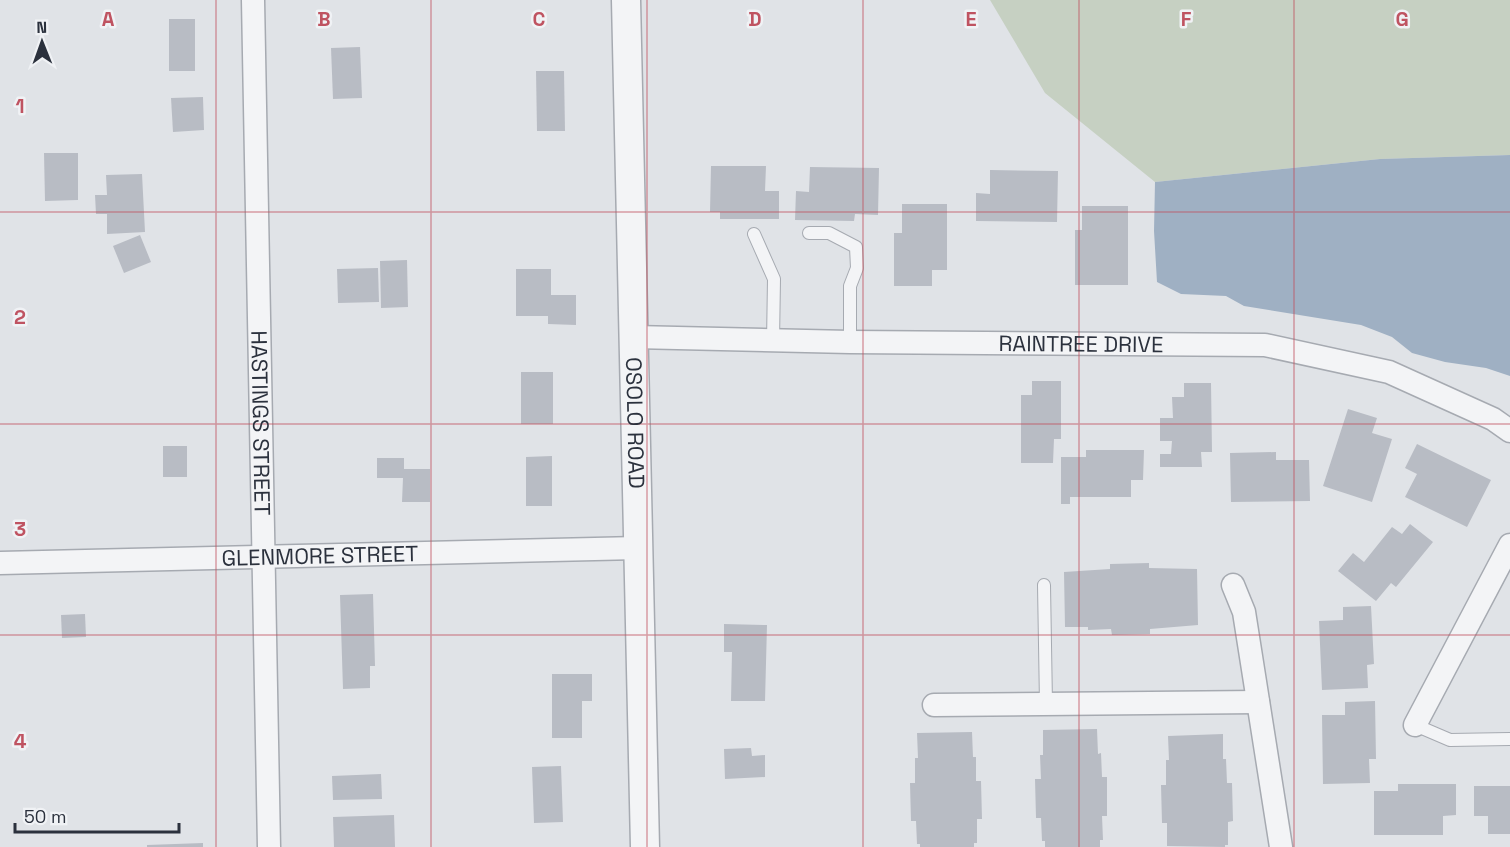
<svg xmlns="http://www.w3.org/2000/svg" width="1510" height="847" viewBox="0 0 1510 847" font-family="'Space Grotesk',sans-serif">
<rect width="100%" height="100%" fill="#e0e3e7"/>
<polygon fill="#c6d0c2" points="990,0 1510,0 1510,155 1380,159 1155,182 1045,93"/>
<polygon fill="#9fb0c3" points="1510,155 1510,376 1486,368 1445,362 1412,353 1392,337 1361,325 1244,306 1226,296 1181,294 1157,282 1154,231 1155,182 1380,159"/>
<g fill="#b8bcc4">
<rect x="169" y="19" width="26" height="52"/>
<polygon points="360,47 362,98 333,99 331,48"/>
<polygon points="536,71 564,71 565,131 537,131"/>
<polygon points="203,97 204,130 173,132 171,98"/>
<polygon points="44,153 78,153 78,200 45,201"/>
<polygon points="711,166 766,166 765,191 779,191 779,219 720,219 720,212 710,212"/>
<polygon points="810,167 879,168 878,215 855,214 854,221 795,220 796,191 809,192"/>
<polygon points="990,170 1058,171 1057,222 976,221 976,193 990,194"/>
<polygon points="142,174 145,232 107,234 107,214 96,214 95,195 107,195 106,175"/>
<polygon points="902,204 947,204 947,270 932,270 932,286 894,286 894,233 902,233"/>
<polygon points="1082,206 1128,206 1128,285 1075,285 1075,230 1082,230"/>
<polygon points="140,235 151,262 124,273 113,246"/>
<polygon points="407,260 408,307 381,308 380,261"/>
<polygon points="378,268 379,302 338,303 337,269"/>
<polygon points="516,269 551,269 551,295 576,295 576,325 548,324 548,316 516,316"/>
<rect x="521" y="372" width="32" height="52"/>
<polygon points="1032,381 1061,381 1061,439 1054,439 1053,463 1021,463 1021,395 1032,395"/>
<polygon points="1184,383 1211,383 1212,452 1201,452 1202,467 1160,467 1160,454 1171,454 1172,441 1160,441 1160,418 1173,418 1172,397 1184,397"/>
<polygon points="1348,409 1377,418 1372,433 1392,439 1372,502 1323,486"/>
<polygon points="1417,444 1491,480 1467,527 1405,497 1417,474 1405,468"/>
<rect x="163" y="446" width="24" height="31"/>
<polygon points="1086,450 1144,450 1143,480 1131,480 1131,497 1070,497 1070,504 1061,504 1061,457 1086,457"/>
<polygon points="1276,452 1276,460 1309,460 1310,501 1231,502 1230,453"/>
<polygon points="552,456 552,506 526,506 526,457"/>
<polygon points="377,458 404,458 404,469 430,469 430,502 402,502 403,478 377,478"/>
<polygon points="1410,524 1433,542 1396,587 1391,583 1376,601 1338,571 1353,553 1364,562 1392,527 1402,534"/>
<polygon points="1149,563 1149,568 1197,569 1198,625 1150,629 1150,634 1112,635 1111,629 1088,630 1088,627 1065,627 1064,572 1110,569 1110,564"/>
<polygon points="373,594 375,666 370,666 370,688 343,689 340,595"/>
<polygon points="1371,606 1374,664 1367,665 1368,688 1322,690 1319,621 1343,620 1343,607"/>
<polygon points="85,614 86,637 62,638 61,615"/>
<polygon points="724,624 767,625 765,701 731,701 732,652 724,652"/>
<polygon points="552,674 592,674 592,701 582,701 582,738 552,738"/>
<polygon points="1375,701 1376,759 1369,759 1370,783 1323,784 1322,715 1345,715 1345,702"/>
<polygon points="1097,729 1098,754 1101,753 1102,777 1107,777 1107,816 1102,816 1103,840 1100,840 1100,847 1045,847 1045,841 1042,841 1041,818 1036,818 1035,779 1041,779 1040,755 1043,755 1043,730"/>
<polygon points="972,732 973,757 976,757 976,781 981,781 982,819 977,819 977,843 974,843 974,847 920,847 920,844 917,844 916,821 911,821 910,783 915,783 915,758 918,758 917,733"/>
<polygon points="1223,734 1223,759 1226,759 1227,783 1232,783 1233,821 1228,822 1228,845 1225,845 1225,847 1167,846 1167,823 1162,823 1161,785 1166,785 1166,760 1169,760 1168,736"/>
<polygon points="751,748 752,756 765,755 765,777 725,779 724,749"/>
<polygon points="561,766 563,822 534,823 532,767"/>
<polygon points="381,774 382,799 333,800 332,776"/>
<polygon points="1398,784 1456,784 1456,815 1443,816 1443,835 1374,835 1374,791 1398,791"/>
<polygon points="1474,786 1510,786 1510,834 1488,834 1488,816 1474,816"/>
<polygon points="394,815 395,847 334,847 333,817"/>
<polygon points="203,843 203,847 147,847 147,845"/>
</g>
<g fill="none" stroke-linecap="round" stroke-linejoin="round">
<defs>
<g id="service">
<polyline points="809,233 829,233 856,247 857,268 850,286 850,342"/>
<polyline points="754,234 774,279 773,341"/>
<polyline points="1044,585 1046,704"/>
<polyline points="1415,725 1450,740 1510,739"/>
</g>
<g id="minor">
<path id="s1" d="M253,0L269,847"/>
<path id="s2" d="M634,337L850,342L1265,345L1389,372L1493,419L1510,431"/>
<path id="s3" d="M0,563L638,548"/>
<polyline points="1233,585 1244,612 1281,847"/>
<polyline points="934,705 1258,702"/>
<polyline points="1415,725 1510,545"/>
</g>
<g id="tertiary">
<path id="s4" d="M626,0L645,847"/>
</g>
</defs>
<use href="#service" stroke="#a6aab1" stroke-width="14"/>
<use href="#minor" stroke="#a6aab1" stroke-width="25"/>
<use href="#tertiary" stroke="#a6aab1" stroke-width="31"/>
<use href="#service" stroke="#f3f4f6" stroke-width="12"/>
<use href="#minor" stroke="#f3f4f6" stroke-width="22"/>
<use href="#tertiary" stroke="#f3f4f6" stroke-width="28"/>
</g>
<path fill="none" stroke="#bf5361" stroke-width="1.5" stroke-opacity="0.55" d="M216,0V847M431,0V847M647,0V847M863,0V847M1079,0V847M1294,0V847M0,212H1510M0,424H1510M0,635H1510"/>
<g text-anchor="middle" stroke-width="5" stroke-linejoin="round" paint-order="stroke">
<g font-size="22" fill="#2b313d" stroke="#f0f2f5">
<text dy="8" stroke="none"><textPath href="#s2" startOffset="447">RAINTREE DRIVE</textPath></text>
<text dy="8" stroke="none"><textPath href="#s4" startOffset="423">OSOLO ROAD</textPath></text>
<text dy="8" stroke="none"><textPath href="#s1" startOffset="423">HASTINGS STREET</textPath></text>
<text dy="8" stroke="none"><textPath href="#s3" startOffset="320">GLENMORE STREET</textPath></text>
</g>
</g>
<g font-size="20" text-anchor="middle" font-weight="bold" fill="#bf5361" stroke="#f0f2f5" stroke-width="5" stroke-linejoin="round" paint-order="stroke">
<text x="108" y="26">A</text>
<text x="324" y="26">B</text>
<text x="539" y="26">C</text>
<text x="755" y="26">D</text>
<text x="971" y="26">E</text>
<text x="1186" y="26">F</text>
<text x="1402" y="26">G</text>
<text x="20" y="113">1</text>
<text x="20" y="324">2</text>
<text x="20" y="536">3</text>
<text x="20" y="748">4</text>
</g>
<g transform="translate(42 42) rotate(359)" stroke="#f0f2f5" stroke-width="4.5" paint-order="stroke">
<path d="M0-4.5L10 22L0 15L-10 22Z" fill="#2b313d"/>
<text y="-9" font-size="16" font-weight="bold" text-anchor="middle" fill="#2b313d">N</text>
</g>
<path d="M15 823v9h164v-9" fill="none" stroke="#2b313d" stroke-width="3"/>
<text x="24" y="823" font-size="18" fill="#2b313d" stroke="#f0f2f5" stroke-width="4.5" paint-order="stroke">50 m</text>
</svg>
